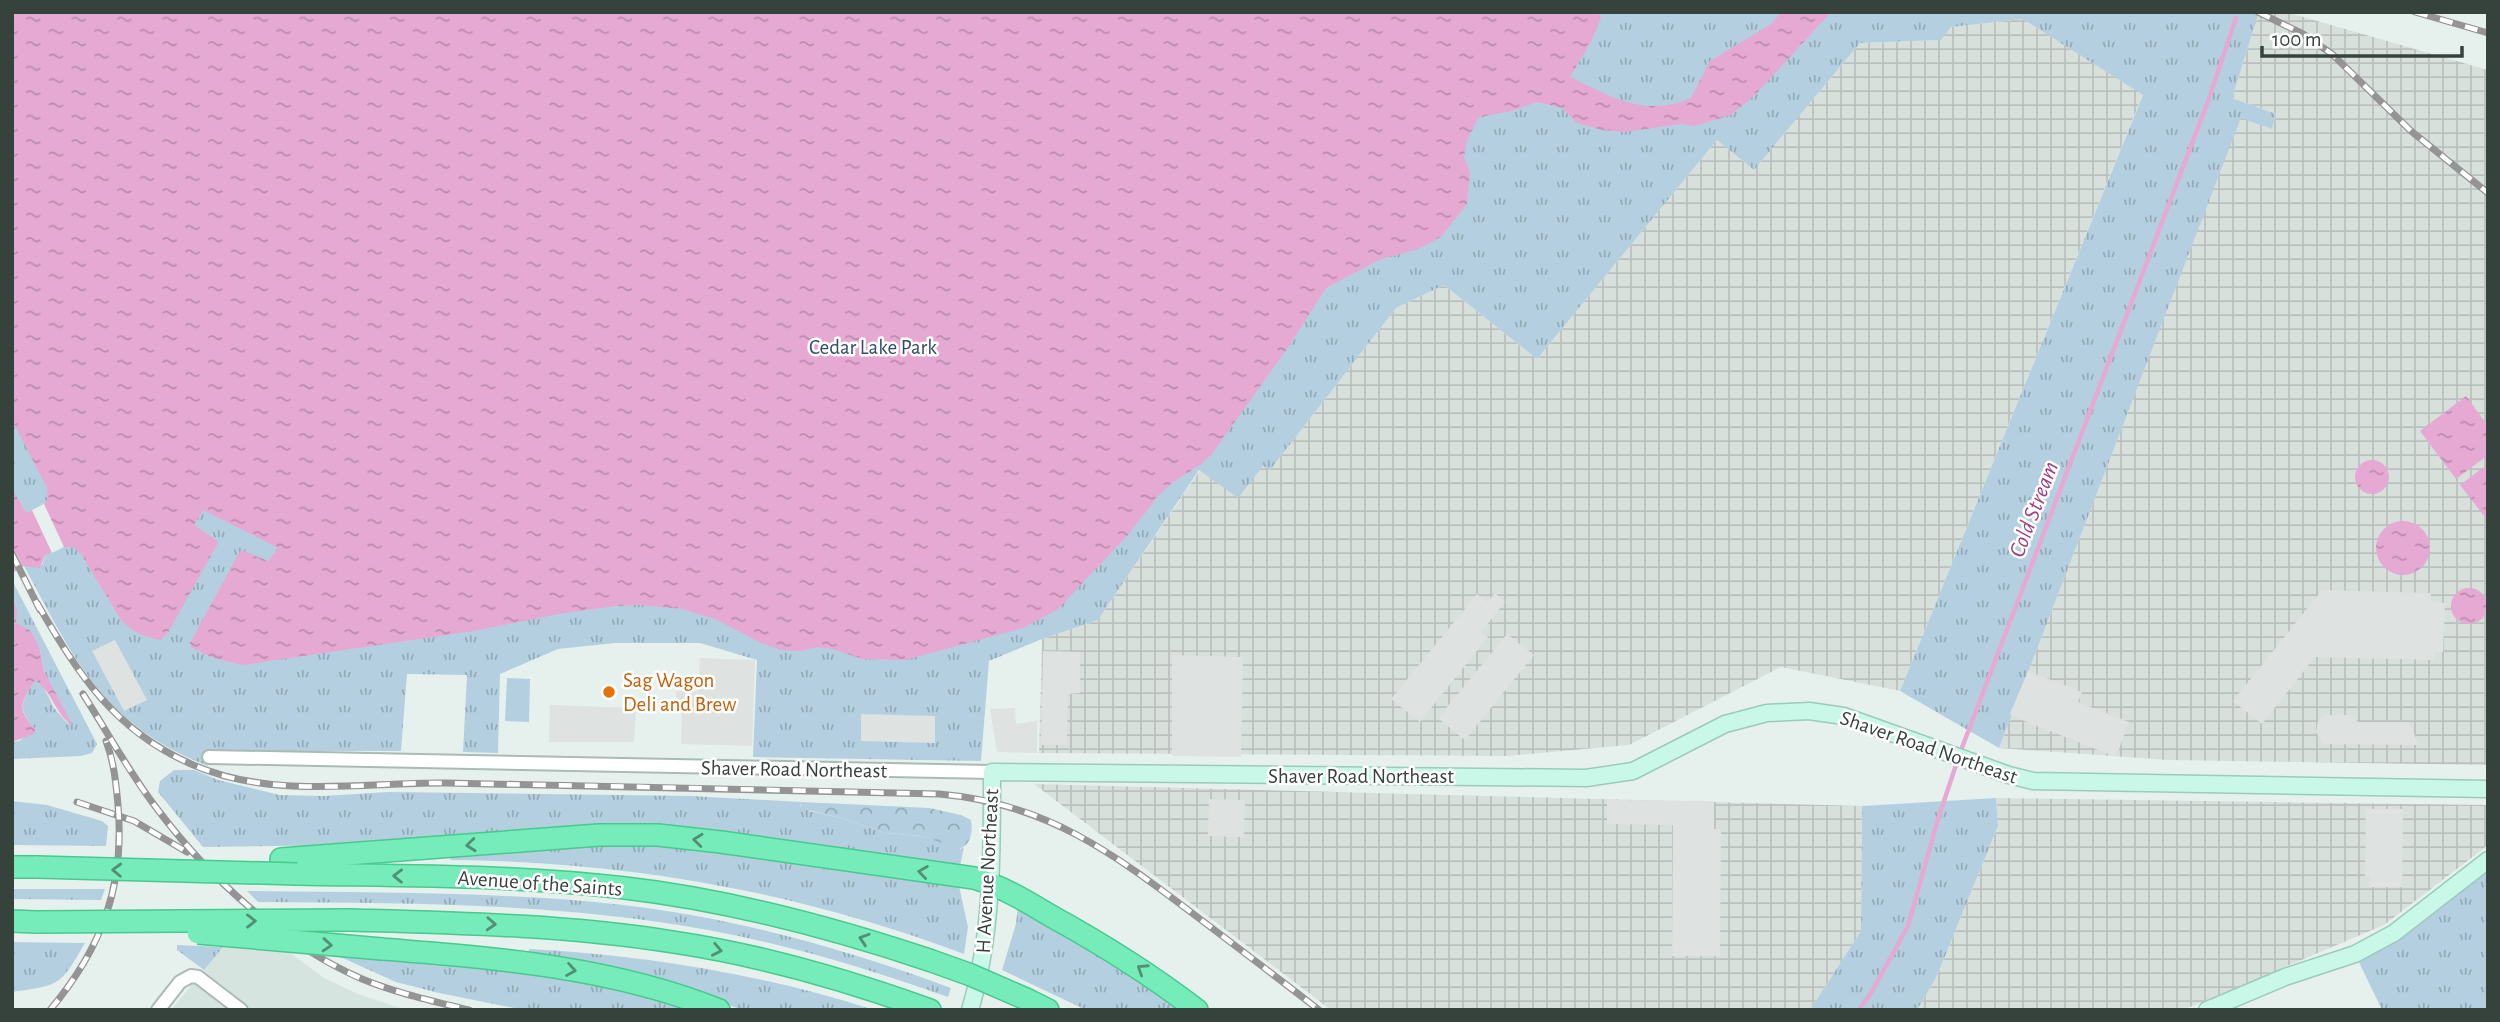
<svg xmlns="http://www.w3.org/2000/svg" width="2500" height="1022" viewBox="0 0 2500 1022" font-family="'Alegreya Sans',sans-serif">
<defs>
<pattern id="industrial-grid" width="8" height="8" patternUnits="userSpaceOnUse" patternTransform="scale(1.75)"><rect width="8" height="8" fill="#d8e0dc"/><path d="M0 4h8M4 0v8" fill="none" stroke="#bac1be"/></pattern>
<pattern id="grass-tufts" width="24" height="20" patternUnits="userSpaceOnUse" patternTransform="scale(1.75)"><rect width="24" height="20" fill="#b4d0e0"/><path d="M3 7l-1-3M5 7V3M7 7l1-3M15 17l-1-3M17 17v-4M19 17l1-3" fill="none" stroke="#93aab7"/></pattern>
<pattern id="forest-crowns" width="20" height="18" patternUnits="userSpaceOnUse" patternTransform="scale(1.75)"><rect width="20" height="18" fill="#b4d0e0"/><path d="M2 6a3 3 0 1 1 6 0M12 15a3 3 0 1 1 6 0" fill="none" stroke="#93aab7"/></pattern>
<pattern id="water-ripples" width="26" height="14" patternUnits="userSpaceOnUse" patternTransform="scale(1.75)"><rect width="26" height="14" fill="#e6a9d3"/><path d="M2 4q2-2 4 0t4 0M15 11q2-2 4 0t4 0" fill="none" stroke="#bb8bac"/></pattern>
</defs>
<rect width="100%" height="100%" fill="#e6f1ed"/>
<polygon fill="#d5e4de" points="223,947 289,952 324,978 358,994 406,1010 171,1010"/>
<g fill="url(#industrial-grid)">
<polygon points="2259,12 2286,12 2488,70 2488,765 2168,760 1999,748 2241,117 2272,129 2276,114 2232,98"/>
<polygon points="2023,19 2143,94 1900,691 1781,667 1629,745 1507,756 1039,753 1042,639 1098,620 1200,470 1263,465 1270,470 1396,308 1444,285 1537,359 1717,140 1754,170 1860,43 1940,40 1951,27"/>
<polygon points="1034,784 1862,806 1861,931 1810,1010 1331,1010"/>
<polygon points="1996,798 2488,805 2488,845 2384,925 2183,1010 1917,1010 1936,978 1998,826"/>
</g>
<g fill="url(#grass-tufts)">
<path d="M12,12H2259L2232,98L2276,114L2272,129L2241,118L1999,748L1900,691L2143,95L2023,19L1951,27L1941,40L1860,43L1754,170L1717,140L1537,359L1444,285L1396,308L1270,470L1263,466L1238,498L1199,470L1098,620L1042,639L989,661L981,761L753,757L757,660L700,643H615L558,649L500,674L498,753L463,752L467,675L407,674L401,751H209L208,766C103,725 74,659 24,566L42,565L45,555L12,489Z"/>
<path d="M12,580L97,744L92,753L81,756L12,759V742L19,741L35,729C16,706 22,704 35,679L43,686L54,708L69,725L44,671L40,650L16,623C17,608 12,595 12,580Z"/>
<polygon points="174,770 194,770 218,780 280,795 324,796 388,792 691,796 802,802 800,806 810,811 841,818 885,833 922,836 961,849 964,847 960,866 767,840 203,847 158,792 160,781"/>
<polygon points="1996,798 1998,826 1936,978 1917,1010 1810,1010 1861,931 1862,806"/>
<polygon points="12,801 47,805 102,821 108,826 106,846 12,845"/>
<path d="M602,843L662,844L959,886L968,927L964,954C801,892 625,861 451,860L449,855Z"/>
<polygon points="2488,860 2488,1010 2382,1010 2355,954"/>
<polygon points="12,889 105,889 101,900 12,899"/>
<path d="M247,891C373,893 498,891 623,905C736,918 845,949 951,988L948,997C870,969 790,945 708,930C560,903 408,903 258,902Z"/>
<polygon points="1018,905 1187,1010 1086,1010 1002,970 1016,924"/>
<path d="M12,942L85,943C60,986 61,985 12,992Z"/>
<polygon points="177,945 223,947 204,970 177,950"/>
<path d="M529,949C645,955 762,974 874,1010H743L694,993L528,955Z"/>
<path d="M336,955C454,965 577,968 689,1010H524L439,993L396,982Z"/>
</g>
<path fill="url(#forest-crowns)" d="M802,802L929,808L961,815L971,820C973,832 971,846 958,849L922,836L885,833L841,818L800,808Z"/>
<polygon fill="#b4d0e0" points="507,678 530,679 529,722 505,721"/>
<g fill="#dee2e0">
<polygon points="2322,590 2431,593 2431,603 2445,603 2443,652 2434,652 2434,660 2315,657 2262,724 2233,701"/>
<polygon points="1495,593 1505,602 1481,632 1488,637 1420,722 1391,699 1477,594 1487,602"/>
<polygon points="1507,634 1534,655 1465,740 1438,718"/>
<polygon points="115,640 147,700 124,711 92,651"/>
<polygon points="1043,651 1080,652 1080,693 1068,694 1067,745 1041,745"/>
<polygon points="1172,655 1243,657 1241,757 1172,756"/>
<polygon points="700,658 755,660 752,746 681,744 682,714 675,713 676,691 698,691"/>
<polygon points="2028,671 2082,692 2078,702 2129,722 2116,757 2012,716 2010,714"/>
<polygon points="550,705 636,708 634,742 549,742"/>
<polygon points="1015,708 1016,724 1037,721 1037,753 997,752 990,709"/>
<polygon points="861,714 935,716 935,743 861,741"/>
<polygon points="2323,715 2351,715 2358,722 2409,722 2419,745 2323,744 2316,732 2318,721"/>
<polygon points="1209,799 1245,800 1244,837 1208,836"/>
<polygon points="1607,800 1714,801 1714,829 1721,830 1720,956 1672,956 1673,825 1607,824"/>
<polygon points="2366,809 2403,809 2402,887 2370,887 2370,877 2365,876"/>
</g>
<g fill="url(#water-ripples)">
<path d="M12,12H1598L1601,18L1591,42L1570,77C1612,97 1645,118 1691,98L1710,61L1771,24L1781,12H1831L1755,95L1731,115L1695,126L1681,124L1625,132L1602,130L1577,123L1562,108L1537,102L1512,111L1479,117L1467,140L1464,157L1470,173L1467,204L1441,237L1418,249L1379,260L1326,288L1287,349L1211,455L1200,465L1173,482L1159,495L1127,536L1057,610L1023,628L906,660L862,659L833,649L817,647L801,651L781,650L761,643L715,619L694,613L683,609L639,605L616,606L564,613L474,631L242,665L211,657L191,647L190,643L240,551H244L268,561L278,548L203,510L194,525L218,541V543L169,631L161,640C146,638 131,631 121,620L81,554L73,547H64L45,555L40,568L24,566L12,573V489L26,513C41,506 50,507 47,488L12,420V361L14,349L12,344Z"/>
<polygon points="2466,396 2488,426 2488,455 2456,479 2420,431"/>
<circle cx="2372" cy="477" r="17"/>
<polygon points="2488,464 2488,521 2460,485"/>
<circle cx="2403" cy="548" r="27"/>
<circle cx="2469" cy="606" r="18"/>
<path d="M12,594L17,611L16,623L31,631L40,650L44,671L73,726C55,715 52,691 35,680C21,704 16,707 35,729L34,734L12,742Z"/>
</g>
<polygon fill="#e6f1ed" points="44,504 64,547 52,553 32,510"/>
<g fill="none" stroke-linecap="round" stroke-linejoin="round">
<g stroke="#e6a9d3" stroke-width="4.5">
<polyline points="1960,753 2207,104 2236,18"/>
<polyline points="1859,1010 1871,993 1908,926 1938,819 1957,762"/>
</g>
<defs>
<g id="street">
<polyline points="209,757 992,772"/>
<polyline points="158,1010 180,982 191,976 198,977 241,1010"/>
</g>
<g id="secondary">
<path d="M970,1010C993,933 992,852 992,772L1586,778L1633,771L1725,724L1767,713L1809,711L1844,716L2009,775L2033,781L2488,789"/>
<polyline points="2207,1010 2285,977 2355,954 2394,933 2488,860"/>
</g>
<g id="highway">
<path d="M281,859L599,835H658L721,842L974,878C1001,886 1026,901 1051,916C1102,944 1150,974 1197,1010"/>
<polyline points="12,867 37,867"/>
<path d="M297,874C406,876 516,875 625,888C729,900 830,927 929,960"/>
<path d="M350,920C458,923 566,925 673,942C761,955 847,980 930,1010"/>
<polyline points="12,921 36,922"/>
<path d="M382,949C496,958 612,967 719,1010"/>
<polyline points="1026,999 1048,1010"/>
</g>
</defs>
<use href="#street" stroke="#aabbb3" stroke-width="16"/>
<use href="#secondary" stroke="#9bcbba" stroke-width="19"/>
<use href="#highway" stroke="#48c98e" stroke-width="24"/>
<use href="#street" stroke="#fff" stroke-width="12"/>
<use href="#secondary" stroke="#c9f7e8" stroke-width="16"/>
<use href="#highway" stroke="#76ecba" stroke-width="21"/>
<defs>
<g id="rail">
<polyline points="2258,12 2303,34 2332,54 2411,131 2488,193"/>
<polyline points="2415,12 2488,33"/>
<polyline points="12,554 40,610"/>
<path d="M37,603C78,674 114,730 191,764C272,800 362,782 447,783C611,786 775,790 939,794C1046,803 1113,853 1196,916C1237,947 1278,978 1319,1010"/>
<path d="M83,694C108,733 130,774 158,810C210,879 282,944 362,979C396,993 433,1001 469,1010"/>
<polyline points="77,802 134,821 187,852"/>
<path d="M50,1010C102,948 125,886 118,805C116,783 114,762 106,741"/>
</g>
</defs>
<use href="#rail" stroke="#949494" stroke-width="7"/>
<use href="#rail" stroke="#fff" stroke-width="4.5" stroke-dasharray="13" stroke-linecap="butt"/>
<defs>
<g id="highway-bridge">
<polyline points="37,867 297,874"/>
<polyline points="36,922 350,920"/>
<polyline points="198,933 382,949"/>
<polyline points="929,960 971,975 1026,999"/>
</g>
</defs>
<use href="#highway-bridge" stroke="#48c98e" stroke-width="24" stroke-linecap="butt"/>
<use href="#highway-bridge" stroke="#76ecba" stroke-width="21"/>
</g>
<defs><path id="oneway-chevron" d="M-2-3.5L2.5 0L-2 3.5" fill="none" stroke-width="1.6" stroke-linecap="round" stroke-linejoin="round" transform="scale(1.75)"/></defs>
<g stroke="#538f75">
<use href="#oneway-chevron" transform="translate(698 840) rotate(-174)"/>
<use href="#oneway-chevron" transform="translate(471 845) rotate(174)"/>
<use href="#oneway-chevron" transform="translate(117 870) rotate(-178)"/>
<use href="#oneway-chevron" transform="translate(923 872) rotate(-172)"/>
<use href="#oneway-chevron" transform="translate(398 876) rotate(-179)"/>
<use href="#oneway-chevron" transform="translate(251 921) rotate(-1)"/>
<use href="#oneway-chevron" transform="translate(491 924) rotate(3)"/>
<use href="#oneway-chevron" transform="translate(864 939) rotate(-162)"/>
<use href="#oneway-chevron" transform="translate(327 945) rotate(4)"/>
<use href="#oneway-chevron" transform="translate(717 950) rotate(11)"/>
<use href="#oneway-chevron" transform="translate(1142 969) rotate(-147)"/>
<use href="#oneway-chevron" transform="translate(571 970) rotate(10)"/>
</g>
<circle fill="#e8710a" stroke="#fff" stroke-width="2.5" cx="609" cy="692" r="7"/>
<g text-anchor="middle" stroke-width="5" stroke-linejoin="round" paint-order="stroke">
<g font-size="21" fill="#314d6d" stroke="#fff">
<text x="873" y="354">Cedar Lake Park</text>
</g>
<g font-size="21" fill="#c56008" stroke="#fff" text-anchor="start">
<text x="623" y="687">Sag Wagon<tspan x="623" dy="24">Deli and Brew</tspan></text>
</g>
<g font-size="21" fill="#36433d" stroke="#fff">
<text transform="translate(1929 747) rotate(19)" y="7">Shaver Road Northeast</text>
<text transform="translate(794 769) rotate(1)" y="7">Shaver Road Northeast</text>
<text x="1361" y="783">Shaver Road Northeast</text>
<text transform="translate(987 871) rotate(-87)" y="7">H Avenue Northeast</text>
<text transform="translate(540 883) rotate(4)" y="7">Avenue of the Saints</text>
</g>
<g font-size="23" font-style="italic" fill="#a13d80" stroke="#fff">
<text transform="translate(2033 509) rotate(-69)" y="8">Cold Stream</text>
</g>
</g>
<rect width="2500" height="1022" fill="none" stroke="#36433d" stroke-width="28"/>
<path d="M2262 46v10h200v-10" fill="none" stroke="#36433d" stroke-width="3.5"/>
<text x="2272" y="46" font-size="21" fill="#36433d" stroke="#ffffff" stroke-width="5" paint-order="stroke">100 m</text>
</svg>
